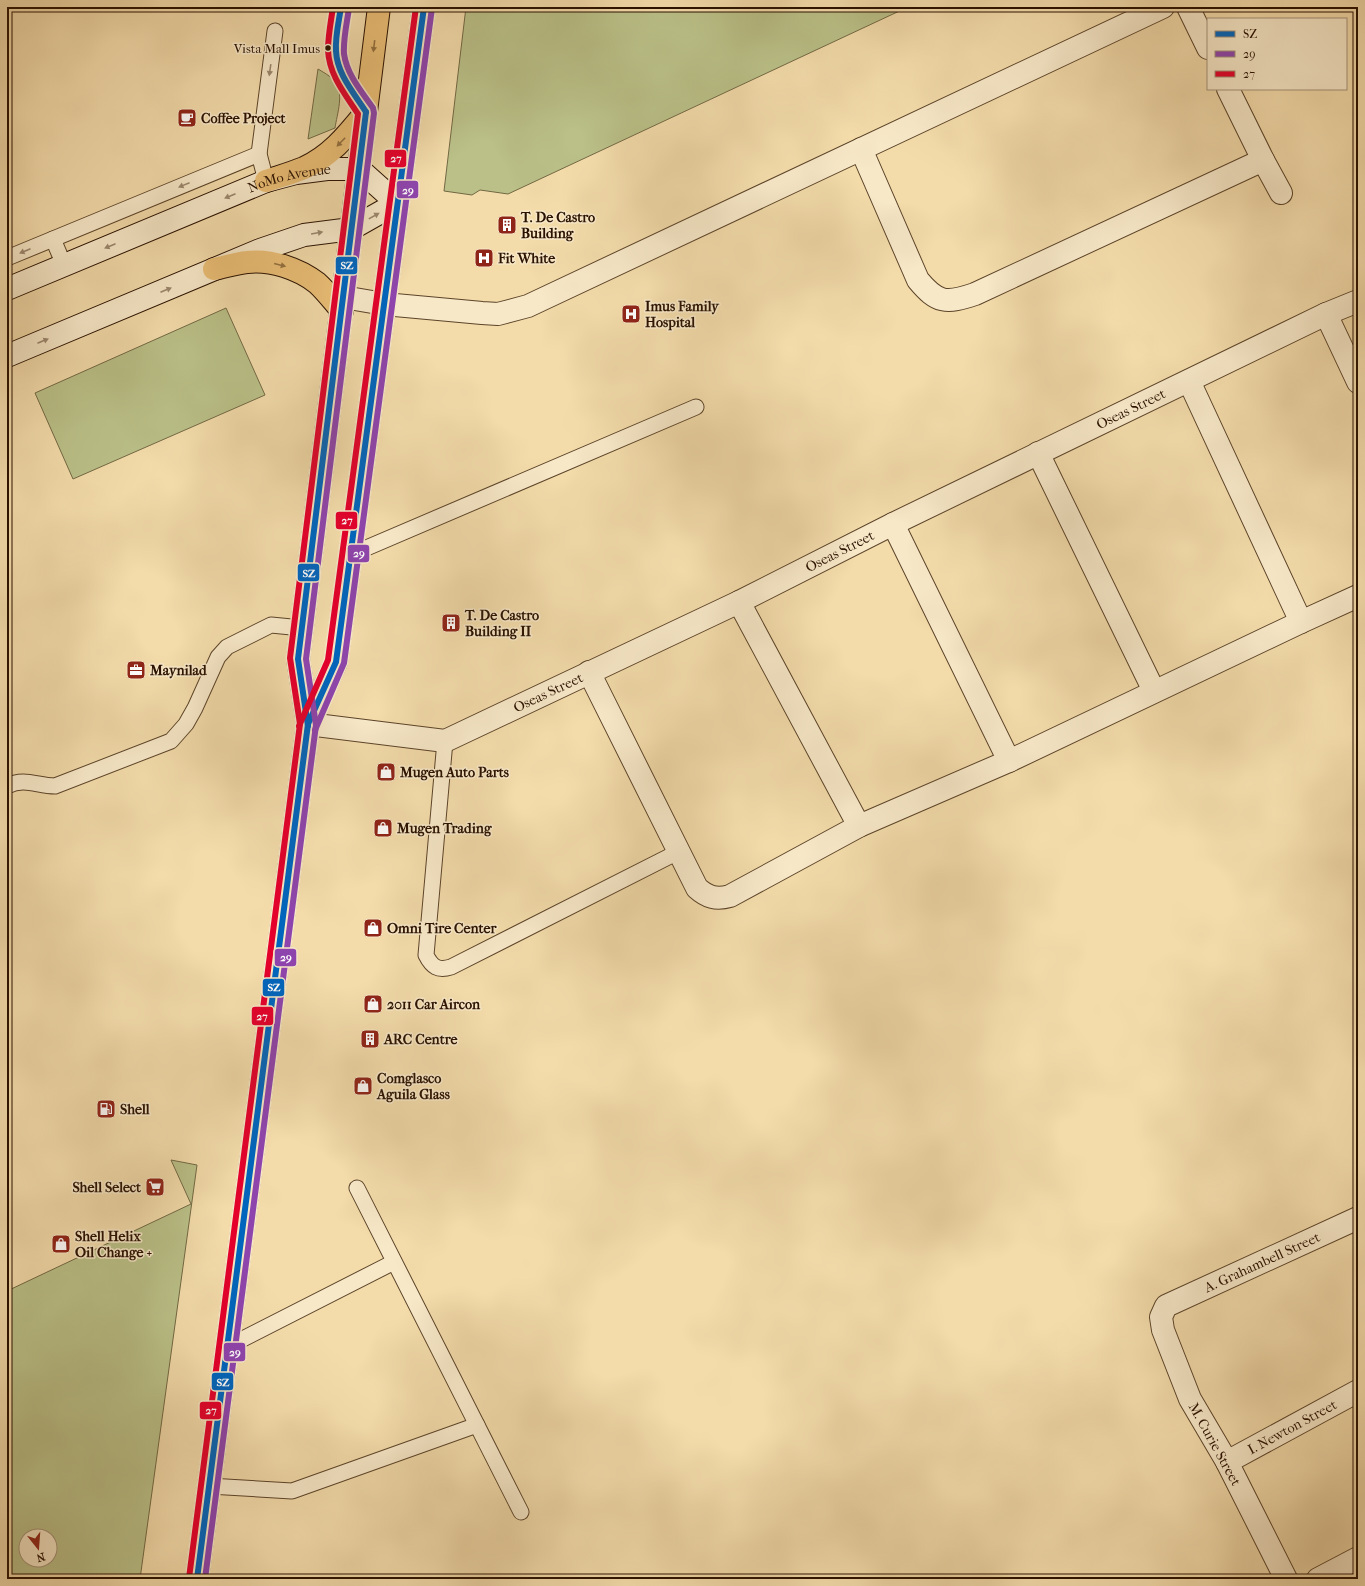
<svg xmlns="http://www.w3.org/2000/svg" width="1365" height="1586" viewBox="0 0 1365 1586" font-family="'IM FELL French Canon',serif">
<rect width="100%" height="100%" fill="#f3dbaa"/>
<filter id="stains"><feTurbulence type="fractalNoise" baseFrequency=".005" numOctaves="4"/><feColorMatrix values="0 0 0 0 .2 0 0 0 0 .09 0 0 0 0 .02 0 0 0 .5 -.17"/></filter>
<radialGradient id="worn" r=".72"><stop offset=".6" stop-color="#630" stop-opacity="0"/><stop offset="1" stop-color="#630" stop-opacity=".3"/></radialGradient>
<g fill="#bac088" stroke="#726844" fill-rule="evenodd">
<polygon points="466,7 908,7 508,194 480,190 472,195 444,191"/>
<path d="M318,69C323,72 330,76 334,80C345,92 337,114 335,128L308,139Z"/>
<polygon points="226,308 265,395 73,479 35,393"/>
<path d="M171,1160L197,1165L140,1579H7V1291L191,1204ZM26,1536H50V1560H26Z"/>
</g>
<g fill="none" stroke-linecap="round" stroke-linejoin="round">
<defs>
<g id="service">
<polyline points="337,40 336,53 338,64 366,112"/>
<polyline points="266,181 259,154 275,31"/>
<polyline points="53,239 64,265"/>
<polyline points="7,258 259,154"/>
<polyline points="350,555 696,407"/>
<path d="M445,741L426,955C432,967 438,971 451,967L678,852"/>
<path d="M7,786C25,777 37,786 55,786L171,741L186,724L195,708L218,657L227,647L271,625L302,628"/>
<polyline points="357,1188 521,1512"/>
<polyline points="227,1347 394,1262"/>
<polyline points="209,1486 292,1491 477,1425"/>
</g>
<g id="minor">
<polyline points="1188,7 1208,48"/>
<polyline points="1228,89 1263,160 1281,193"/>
<path d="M861,149L918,280C937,303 946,304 975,294L1263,160"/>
<polyline points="343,297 384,304 482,313 498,314 528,306 1163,7"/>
<polyline points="1326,314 1358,382"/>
<polyline points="1189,381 1301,622"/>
<polyline points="1038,453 1154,691"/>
<polyline points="893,524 1009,761"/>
<polyline points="739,602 859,826"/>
<path d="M589,672L697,888C707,897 716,900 730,896L859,826L1009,761L1301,622L1358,596"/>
<path id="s1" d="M308,724L445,741L739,602L893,524L1326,314L1358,301"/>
<path id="s2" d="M1227,1462L1358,1391"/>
<path id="s3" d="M1286,1579L1227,1462L1190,1399L1163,1330L1161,1317L1166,1306L1358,1218"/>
<polyline points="1318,1579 1358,1558"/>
</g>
<g id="secondary">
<path id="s4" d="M7,289L266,181L296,173L327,169H359L397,203L351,229L304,235L260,250L7,356"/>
</g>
<g id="trunk">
<path d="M266,181C278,177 292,173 304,168C331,156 348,134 366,112"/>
<path d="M214,269C225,267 236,263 247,262C271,259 299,269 317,283C326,291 334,302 342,311"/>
<polyline points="308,724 336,662 424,7"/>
<polyline points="197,1579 308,724 298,659 379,7"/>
</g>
</defs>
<use href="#service" stroke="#5c442a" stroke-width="17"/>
<use href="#minor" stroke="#5c442a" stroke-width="24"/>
<use href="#secondary" stroke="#2a1100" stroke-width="24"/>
<use href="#trunk" stroke="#2a1100" stroke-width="24"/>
<use href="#service" stroke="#f7e8c8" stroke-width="15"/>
<use href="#minor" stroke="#f7e8c8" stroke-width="22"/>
<use href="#secondary" stroke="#f7e8c8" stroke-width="22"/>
<use href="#trunk" stroke="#eabe75" stroke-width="22"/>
<defs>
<g id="bus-1">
<path d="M341,7C339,21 335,36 336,51C337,74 354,93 366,112"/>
<polyline points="308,726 298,659 366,112"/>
<polyline points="197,1579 308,724 336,662 424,7"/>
</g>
<g id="bus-2">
<polyline points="315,730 344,663 432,8"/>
<path d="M205,1579L316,725L306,659L374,113L373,108C362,92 347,75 344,54C343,39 347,23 349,8"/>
</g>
<g id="bus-3">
<polyline points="299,726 328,660 416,7"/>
<path d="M189,1578L300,724L290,658L358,114C345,94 329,75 328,50C328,36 331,21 333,7"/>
</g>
</defs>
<use href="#bus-1" stroke="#f7e8c8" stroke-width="9"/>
<use href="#bus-2" stroke="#f7e8c8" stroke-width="9"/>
<use href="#bus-3" stroke="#f7e8c8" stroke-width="9"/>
<use href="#bus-1" stroke="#0065bd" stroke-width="6"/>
<use href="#bus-2" stroke="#8e44ad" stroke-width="6"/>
<use href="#bus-3" stroke="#e4002b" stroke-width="6"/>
</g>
<defs><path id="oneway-solid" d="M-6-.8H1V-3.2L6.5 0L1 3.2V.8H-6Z"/></defs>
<g fill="#947040">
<use href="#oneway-solid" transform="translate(374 46) rotate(97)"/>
<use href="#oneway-solid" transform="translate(341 142) rotate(134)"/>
<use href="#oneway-solid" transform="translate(280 265) rotate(14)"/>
</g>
<g fill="#9b876e">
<use href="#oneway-solid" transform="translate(270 70) rotate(98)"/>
<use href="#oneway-solid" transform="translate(184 185) rotate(158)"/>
<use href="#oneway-solid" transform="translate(230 196) rotate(157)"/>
<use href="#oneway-solid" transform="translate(374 216) rotate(-29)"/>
<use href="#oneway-solid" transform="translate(317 233) rotate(-10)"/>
<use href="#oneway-solid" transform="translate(110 246) rotate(157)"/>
<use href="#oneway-solid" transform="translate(25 251) rotate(157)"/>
<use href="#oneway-solid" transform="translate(166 290) rotate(-23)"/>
<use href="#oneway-solid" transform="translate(43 341) rotate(-23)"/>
</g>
<defs>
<symbol id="cafe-square" viewBox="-11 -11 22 22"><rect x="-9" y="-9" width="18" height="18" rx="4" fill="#8f2418" stroke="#f7e8c8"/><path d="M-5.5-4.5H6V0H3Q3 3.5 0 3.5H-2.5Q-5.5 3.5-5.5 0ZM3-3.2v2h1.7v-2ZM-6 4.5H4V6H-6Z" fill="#fff"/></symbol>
<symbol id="building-square" viewBox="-11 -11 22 22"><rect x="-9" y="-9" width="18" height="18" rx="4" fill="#8f2418" stroke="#f7e8c8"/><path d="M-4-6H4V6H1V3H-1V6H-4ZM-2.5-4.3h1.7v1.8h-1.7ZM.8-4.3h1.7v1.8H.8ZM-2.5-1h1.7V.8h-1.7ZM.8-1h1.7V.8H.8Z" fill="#fff"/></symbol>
<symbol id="hospital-square" viewBox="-11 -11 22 22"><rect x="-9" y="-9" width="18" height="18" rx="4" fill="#8f2418" stroke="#f7e8c8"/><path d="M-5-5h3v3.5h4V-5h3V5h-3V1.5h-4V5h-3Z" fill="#fff"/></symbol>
<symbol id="office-square" viewBox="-11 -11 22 22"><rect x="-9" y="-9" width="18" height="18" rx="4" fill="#8f2418" stroke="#f7e8c8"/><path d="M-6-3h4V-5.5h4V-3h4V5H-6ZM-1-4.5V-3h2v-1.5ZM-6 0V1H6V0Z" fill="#fff"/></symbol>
<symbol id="shop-square" viewBox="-11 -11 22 22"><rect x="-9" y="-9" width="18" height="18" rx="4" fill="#8f2418" stroke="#f7e8c8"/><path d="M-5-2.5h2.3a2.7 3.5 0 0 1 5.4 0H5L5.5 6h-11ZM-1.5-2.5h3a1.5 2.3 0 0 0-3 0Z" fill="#fff"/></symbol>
<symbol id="fuel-square" viewBox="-11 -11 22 22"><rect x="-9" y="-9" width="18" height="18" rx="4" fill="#8f2418" stroke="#f7e8c8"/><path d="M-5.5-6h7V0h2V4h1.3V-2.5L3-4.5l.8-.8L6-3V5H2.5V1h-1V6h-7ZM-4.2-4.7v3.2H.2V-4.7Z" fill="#fff"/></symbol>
<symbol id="supermarket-square" viewBox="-11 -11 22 22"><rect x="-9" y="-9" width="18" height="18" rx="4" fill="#8f2418" stroke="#f7e8c8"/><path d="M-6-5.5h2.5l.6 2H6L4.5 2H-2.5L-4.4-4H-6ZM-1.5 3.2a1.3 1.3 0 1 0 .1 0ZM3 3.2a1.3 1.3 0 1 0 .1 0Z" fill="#fff"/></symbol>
</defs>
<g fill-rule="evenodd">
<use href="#cafe-square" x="176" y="107" width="22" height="22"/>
<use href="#building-square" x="496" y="214" width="22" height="22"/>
<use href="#hospital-square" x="473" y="247" width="22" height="22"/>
<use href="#hospital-square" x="620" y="303" width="22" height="22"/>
<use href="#building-square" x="440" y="612" width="22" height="22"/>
<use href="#office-square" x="125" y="659" width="22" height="22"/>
<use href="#shop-square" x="375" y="761" width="22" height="22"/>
<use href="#shop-square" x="372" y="817" width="22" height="22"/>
<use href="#shop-square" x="362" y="917" width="22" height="22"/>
<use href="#shop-square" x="362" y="993" width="22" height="22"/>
<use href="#building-square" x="359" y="1028" width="22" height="22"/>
<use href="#shop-square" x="352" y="1075" width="22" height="22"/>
<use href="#fuel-square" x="95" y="1098" width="22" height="22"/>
<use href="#supermarket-square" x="144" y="1176" width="22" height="22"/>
<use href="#shop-square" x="50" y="1233" width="22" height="22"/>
</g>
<circle fill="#2a1100" stroke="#f7e8c8" stroke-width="1.5" cx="328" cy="48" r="3.5"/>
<g text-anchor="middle" stroke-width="3" stroke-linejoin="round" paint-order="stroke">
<g font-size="13" fill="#2a1100" stroke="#f7e8c8" text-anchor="end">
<text x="320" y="53">Vista Mall Imus</text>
</g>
<g font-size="14" font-weight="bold" fill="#2a1100" stroke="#f7e8c8" text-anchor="start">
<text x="201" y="123">Coffee Project</text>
<text x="521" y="222">T. De Castro<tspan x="521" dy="16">Building</tspan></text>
<text x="498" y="263">Fit White</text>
<text x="645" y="311">Imus Family<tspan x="645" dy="16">Hospital</tspan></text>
<text x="465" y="620">T. De Castro<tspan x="465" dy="16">Building II</tspan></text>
<text x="150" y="675">Maynilad</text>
<text x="400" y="777">Mugen Auto Parts</text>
<text x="397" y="833">Mugen Trading</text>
<text x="387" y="933">Omni Tire Center</text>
<text x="387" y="1009">2011 Car Aircon</text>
<text x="384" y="1044">ARC Centre</text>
<text x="377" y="1083">Comglasco<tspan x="377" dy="16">Aguila Glass</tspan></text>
<text x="120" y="1114">Shell</text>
<text x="141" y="1192" text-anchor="end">Shell Select</text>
<text x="75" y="1241">Shell Helix<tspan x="75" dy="16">Oil Change +</tspan></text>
</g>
<g font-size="14" fill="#2a1100" stroke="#f7e8c8">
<text dy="5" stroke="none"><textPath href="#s4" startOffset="304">NoMo Avenue</textPath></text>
<text dy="5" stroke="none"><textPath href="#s1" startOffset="900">Oseas Street</textPath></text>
<text dy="5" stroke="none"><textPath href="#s1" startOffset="576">Oseas Street</textPath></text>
<text dy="5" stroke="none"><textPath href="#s1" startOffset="252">Oseas Street</textPath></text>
<text dy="5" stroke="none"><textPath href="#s3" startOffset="409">A. Grahambell Street</textPath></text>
<text dy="5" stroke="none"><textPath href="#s2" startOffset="74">I. Newton Street</textPath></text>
<text transform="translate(1215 1444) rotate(61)" y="5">M. Curie Street</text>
</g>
</g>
<g stroke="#f7e8c8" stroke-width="1.5">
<rect x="384" y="149" width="23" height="19" rx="4" fill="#e4002b"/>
<rect x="396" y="180" width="23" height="19" rx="4" fill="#8e44ad"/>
<rect x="335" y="256" width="23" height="19" rx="4" fill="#0065bd"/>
<rect x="335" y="511" width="23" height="19" rx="4" fill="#e4002b"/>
<rect x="347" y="544" width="23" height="19" rx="4" fill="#8e44ad"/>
<rect x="297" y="563" width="23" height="19" rx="4" fill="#0065bd"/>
<rect x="274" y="948" width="23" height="19" rx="4" fill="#8e44ad"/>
<rect x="262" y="978" width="23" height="19" rx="4" fill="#0065bd"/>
<rect x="251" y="1006" width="23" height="20" rx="4" fill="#e4002b"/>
<rect x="223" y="1342" width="23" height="20" rx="4" fill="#8e44ad"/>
<rect x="211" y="1372" width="23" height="19" rx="4" fill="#0065bd"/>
<rect x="199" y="1401" width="23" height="19" rx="4" fill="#e4002b"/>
</g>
<g font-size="11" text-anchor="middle" font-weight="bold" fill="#fff">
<text x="396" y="162">27</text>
<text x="408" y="194">29</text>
<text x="347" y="269">SZ</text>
<text x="347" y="524">27</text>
<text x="359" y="557">29</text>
<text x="309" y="577">SZ</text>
<text x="286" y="961">29</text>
<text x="274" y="991">SZ</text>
<text x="262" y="1020">27</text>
<text x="235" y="1356">29</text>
<text x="223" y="1386">SZ</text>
<text x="211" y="1414">27</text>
</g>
<rect width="1365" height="1586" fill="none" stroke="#f3dbaa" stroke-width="24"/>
<rect x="8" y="8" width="1349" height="1570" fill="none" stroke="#2a1100" stroke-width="2"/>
<rect x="12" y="12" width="1341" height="1562" fill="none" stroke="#2a1100"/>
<rect x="1207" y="18" width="140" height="72" fill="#f7e8c8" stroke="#a59278"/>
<rect x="1215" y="31" width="20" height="6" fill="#0065bd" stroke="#a59278"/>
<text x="1243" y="38" font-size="12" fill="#2a1100">SZ</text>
<rect x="1215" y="51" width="20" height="6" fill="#8e44ad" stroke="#a59278"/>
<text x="1243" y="58" font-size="12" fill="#2a1100">29</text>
<rect x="1215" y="71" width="20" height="6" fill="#e4002b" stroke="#a59278"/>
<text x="1243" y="78" font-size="12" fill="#2a1100">27</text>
<g transform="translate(38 1548) rotate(163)"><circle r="19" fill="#f7e8c8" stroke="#a59278"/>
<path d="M0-3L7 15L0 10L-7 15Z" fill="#8f2418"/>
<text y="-6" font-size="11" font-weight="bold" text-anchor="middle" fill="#2a1100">N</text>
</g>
<rect width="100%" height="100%" filter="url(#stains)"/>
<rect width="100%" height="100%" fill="url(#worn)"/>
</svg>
